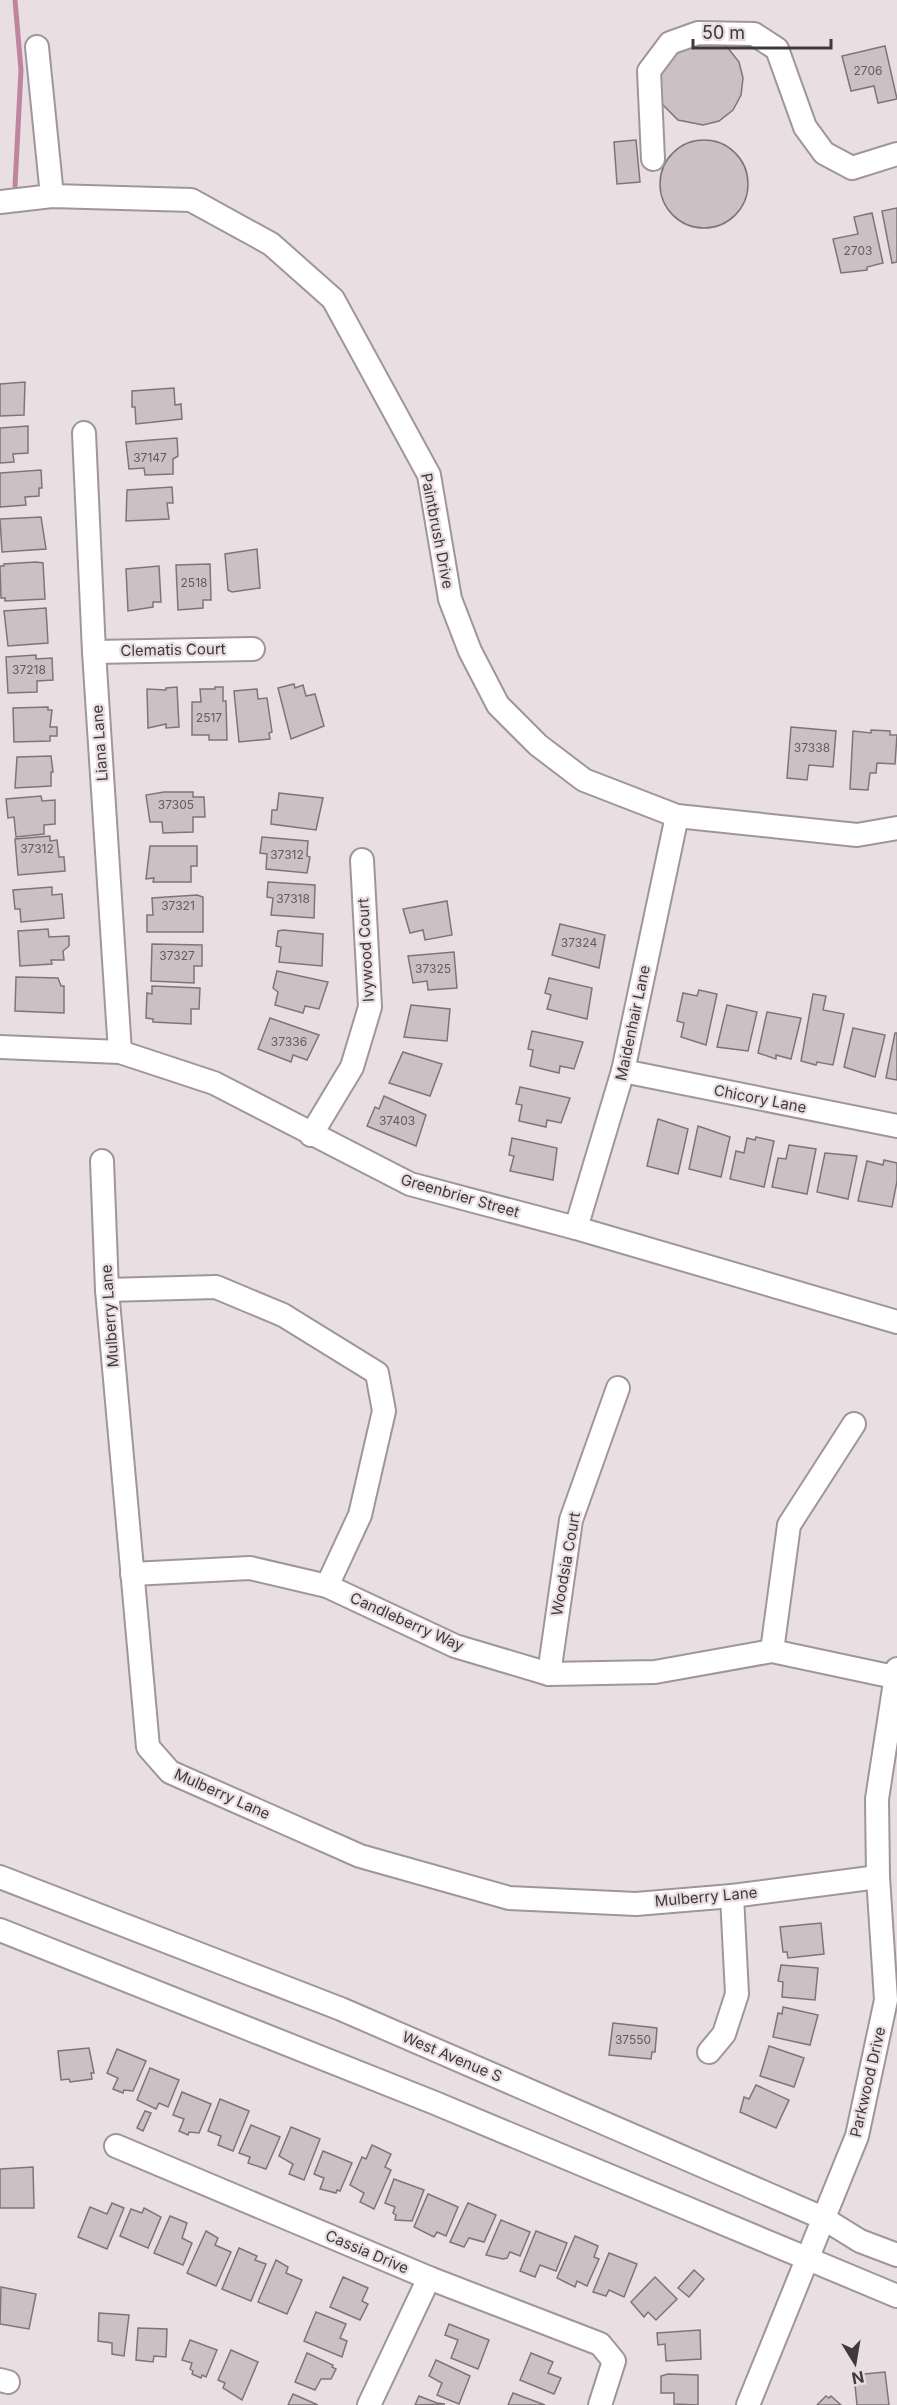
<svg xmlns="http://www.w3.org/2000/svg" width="897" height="2405" viewBox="0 0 897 2405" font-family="Inter,sans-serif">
<rect width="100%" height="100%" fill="#e9dee2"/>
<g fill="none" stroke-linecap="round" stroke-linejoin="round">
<polyline stroke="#be859e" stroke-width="5" points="15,186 21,70 15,0"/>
</g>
<g fill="#cbc1c5" stroke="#7f7579" stroke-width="1.5">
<polygon points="696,38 721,43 728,48 739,62 743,78 741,95 733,110 719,121 703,125 678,120 660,102 659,64"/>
<polygon points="885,46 897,99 878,103 874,86 851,91 842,56"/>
<polygon points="636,140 640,182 617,184 614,142"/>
<circle cx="704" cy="184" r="44"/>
<polygon points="897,208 897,262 892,263 882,211"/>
<polygon points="872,213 883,263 867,267 867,270 841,273 833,239 858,234 854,217"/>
<polygon points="25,382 24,415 0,416 0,384"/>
<polygon points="174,388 175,405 181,404 182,419 136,424 135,407 132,407 132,391"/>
<polygon points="28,426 28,453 13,454 14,462 0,463 0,428"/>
<polygon points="177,438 178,456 173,459 173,474 145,475 144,468 129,469 126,442"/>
<polygon points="41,470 42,488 39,488 39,496 25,497 26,505 0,507 0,473"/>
<polygon points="172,487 173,503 167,503 169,519 126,521 127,490"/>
<polygon points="41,517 46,549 2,552 0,519"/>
<polygon points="257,549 260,588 232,592 228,590 225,554"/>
<polygon points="36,562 43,563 45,599 5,601 5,598 1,598 0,566 4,566 4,564"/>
<polygon points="210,564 211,600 203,600 203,608 178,610 176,565"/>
<polygon points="159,566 161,602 153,602 153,607 128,611 126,569"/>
<polygon points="46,608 48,643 8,646 4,611"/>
<polygon points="36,655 36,659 52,658 53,680 37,681 37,692 8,693 6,657"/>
<polygon points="294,684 295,688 303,685 306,696 315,694 324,726 291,739 278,688"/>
<polygon points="177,687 179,727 166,728 166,724 148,728 147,689 166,690 166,688"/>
<polygon points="215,687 223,687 223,701 226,701 227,740 209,740 209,735 192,735 192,702 201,702 200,689 215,689"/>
<polygon points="257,689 258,699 267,698 272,732 269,733 270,739 239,742 234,691"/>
<polygon points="48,707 48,710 52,710 50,727 57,727 57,736 50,736 50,741 14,742 13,708"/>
<polygon points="791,727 836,731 833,767 809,765 807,780 787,778"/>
<polygon points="871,730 890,731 890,735 897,735 895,764 877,763 876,773 870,773 868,790 850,789 853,731 871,733"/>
<polygon points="51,756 53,772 51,772 51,786 15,788 17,757"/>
<polygon points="164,792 193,792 193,797 204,797 205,817 193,817 193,832 163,833 162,822 150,822 146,795"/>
<polygon points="279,793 323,798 316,830 271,824 272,810 277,810"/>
<polygon points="41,796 42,801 55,800 55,824 44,825 44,834 16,837 14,817 8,818 6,799"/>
<polygon points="50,836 50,841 57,840 59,857 64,857 65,871 18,875 15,839"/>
<polygon points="262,837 308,841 307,856 310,857 307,873 266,869 267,854 260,853"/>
<polygon points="150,846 197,846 197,866 191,866 191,882 153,882 154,878 146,879"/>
<polygon points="268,882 315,885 314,918 271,915 273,898 267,897"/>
<polygon points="52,887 52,895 62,894 64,918 21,922 20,909 15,909 13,890"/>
<polygon points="197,895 203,897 203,932 147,932 147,915 153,915 152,898"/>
<polygon points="447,901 452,935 425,940 423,930 410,933 403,909"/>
<polygon points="560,924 605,935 599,968 552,955"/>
<polygon points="48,929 49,937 69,936 69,946 63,951 64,960 51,960 52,964 20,966 18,931"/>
<polygon points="283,930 323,934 322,966 279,962 281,947 276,946 278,931"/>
<polygon points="152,944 202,945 202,966 194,966 194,983 151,981"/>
<polygon points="454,952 457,988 428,990 427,981 413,983 408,956"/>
<polygon points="277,971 328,982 319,1009 305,1006 303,1013 275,1005 278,992 273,988"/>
<polygon points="16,977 58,978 61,986 64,986 64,1013 15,1011"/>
<polygon points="549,978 592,988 587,1019 547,1009 551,995 545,993"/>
<polygon points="152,986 200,988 199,1009 191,1009 191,1024 153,1022 153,1019 146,1018 147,993 152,994"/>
<polygon points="699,990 717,994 706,1045 681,1037 684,1023 677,1021 683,993 697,996"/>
<polygon points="813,994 826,996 823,1010 844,1014 833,1065 817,1062 816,1065 801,1061"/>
<polygon points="411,1005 450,1009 447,1041 404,1037"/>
<polygon points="727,1005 757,1012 748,1051 717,1047"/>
<polygon points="767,1012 801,1018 791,1059 776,1055 776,1059 758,1053"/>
<polygon points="270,1018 319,1035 307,1060 293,1055 291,1062 258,1049"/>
<polygon points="853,1028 885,1035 875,1077 844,1067"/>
<polygon points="532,1031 583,1042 574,1069 560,1066 559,1073 530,1066 533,1050 528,1049"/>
<polygon points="895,1033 897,1033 897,1080 886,1078"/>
<polygon points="403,1052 442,1064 430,1096 389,1083"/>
<polygon points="520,1087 570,1098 561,1123 547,1120 546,1127 519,1121 522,1105 516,1104"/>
<polygon points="384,1096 426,1115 416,1146 367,1126 375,1107 379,1109"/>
<polygon points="658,1119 688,1129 678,1174 647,1166"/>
<polygon points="698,1126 730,1137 721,1177 689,1169"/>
<polygon points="756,1137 774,1141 764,1187 730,1179 736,1151 744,1153 747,1138 755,1140"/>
<polygon points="512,1138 557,1148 553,1180 510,1171 514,1156 509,1155"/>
<polygon points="789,1145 816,1149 807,1194 772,1187 778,1158 786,1159"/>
<polygon points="825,1153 857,1156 848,1199 817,1192"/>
<polygon points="884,1160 897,1163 897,1181 892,1207 858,1201 867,1161 883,1165"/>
<polygon points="821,1923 824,1954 788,1958 787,1952 783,1952 780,1927"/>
<polygon points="781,1965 818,1968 815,2000 782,1997 783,1982 778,1981"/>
<polygon points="783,2007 818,2015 810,2045 773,2037 778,2013 782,2014"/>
<polygon points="613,2023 657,2028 655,2052 652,2052 651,2059 609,2055"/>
<polygon points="769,2046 804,2058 794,2087 760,2076"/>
<polygon points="89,2048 94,2073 91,2073 92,2079 70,2082 69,2079 61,2080 58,2051"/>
<polygon points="117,2049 146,2061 133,2091 124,2090 123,2093 113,2089 118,2078 107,2073"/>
<polygon points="150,2068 179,2080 168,2107 159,2103 156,2109 137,2100"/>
<polygon points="756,2085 789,2100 776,2128 740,2112 744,2097 749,2099"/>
<polygon points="182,2092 211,2104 199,2133 189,2132 188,2135 179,2131 184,2119 173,2115"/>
<polygon points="220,2099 249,2111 233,2151 218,2145 221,2136 208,2131"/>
<polygon points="145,2111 151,2113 143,2131 137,2128"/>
<polygon points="251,2125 280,2137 266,2169 248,2163 250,2157 239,2153"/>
<polygon points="291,2127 320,2139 304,2180 289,2174 293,2164 279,2156"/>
<polygon points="372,2145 391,2154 385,2167 391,2170 374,2209 360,2202 364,2193 350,2185 362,2157 366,2159"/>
<polygon points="323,2151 352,2163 340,2191 337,2190 336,2193 320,2189 324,2178 314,2174"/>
<polygon points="33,2167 34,2208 0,2208 0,2169"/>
<polygon points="394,2179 424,2190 412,2221 395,2220 396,2215 393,2213 395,2207 385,2203"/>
<polygon points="428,2194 458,2207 446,2236 437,2232 434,2237 414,2227"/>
<polygon points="112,2203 124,2208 107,2249 78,2237 90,2207 107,2214"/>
<polygon points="468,2203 496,2215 484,2242 469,2238 464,2247 450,2242"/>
<polygon points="144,2208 161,2217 148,2248 120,2236 131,2209 142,2213"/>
<polygon points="170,2216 187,2223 182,2238 192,2243 183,2265 154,2253"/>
<polygon points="501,2220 530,2232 520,2256 510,2252 507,2258 503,2259 486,2255"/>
<polygon points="206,2231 218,2238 215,2245 231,2252 216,2286 187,2273"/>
<polygon points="536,2231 567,2243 556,2271 540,2265 535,2277 520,2271"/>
<polygon points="575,2236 598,2246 594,2257 599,2259 587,2286 577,2281 575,2287 557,2278"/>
<polygon points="239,2248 257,2256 255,2260 266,2264 251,2301 222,2289"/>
<polygon points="609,2253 637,2264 624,2297 609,2290 606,2296 593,2292"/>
<polygon points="276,2260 288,2267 286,2273 302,2280 287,2314 258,2302"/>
<polygon points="694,2270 704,2279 689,2297 678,2288"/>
<polygon points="343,2277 368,2288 362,2301 368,2304 360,2320 330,2307"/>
<polygon points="655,2277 677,2299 656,2320 648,2312 644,2317 631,2302"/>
<polygon points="1,2287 36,2294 29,2329 0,2324"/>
<polygon points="316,2312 346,2324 340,2338 347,2341 342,2357 304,2341"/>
<polygon points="99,2313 129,2315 124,2356 112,2354 112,2343 98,2341"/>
<polygon points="449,2324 489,2340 478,2369 451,2358 458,2340 445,2335"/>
<polygon points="138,2328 167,2329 166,2357 154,2356 153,2362 136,2360"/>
<polygon points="700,2330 701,2359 666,2361 665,2344 658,2345 657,2333"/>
<polygon points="190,2340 217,2350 206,2377 202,2375 201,2378 192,2374 193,2371 190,2369 192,2363 182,2360"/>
<polygon points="231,2350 258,2362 242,2400 223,2388 225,2383 218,2380"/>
<polygon points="307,2353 333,2365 332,2367 336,2369 331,2379 321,2379 315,2390 295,2382"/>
<polygon points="531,2353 553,2362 548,2373 561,2378 554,2394 520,2380"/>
<polygon points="436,2360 470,2376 459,2404 437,2395 442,2383 429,2376"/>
<polygon points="885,2372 889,2405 857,2405 854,2375"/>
<polygon points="668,2374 698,2375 698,2405 674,2404 674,2393 661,2393 661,2376"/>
<polygon points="513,2393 545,2405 508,2405"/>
<polygon points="293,2394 318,2405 288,2405"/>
<polygon points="419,2396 437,2403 445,2404 415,2405"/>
<polygon points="826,2396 829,2398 831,2396 841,2405 817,2405"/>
</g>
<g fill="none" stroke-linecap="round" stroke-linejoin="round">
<defs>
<g id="minor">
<polyline points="37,47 52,196"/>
<polyline points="653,159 649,71 670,43 698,33 754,34 777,49 805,127 824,153 852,168 897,154"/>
<polyline points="0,202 52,196 191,200 271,244 333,299 429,475 450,599 470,651 498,705 538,745 584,780 677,816 857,835 897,828"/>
<polyline points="84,433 94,652 120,1052"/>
<polyline points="94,652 253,649"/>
<polyline points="0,1047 120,1052 214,1083 410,1184 576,1228 897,1322"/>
<polyline points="623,1071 897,1126"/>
<polyline points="311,1135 352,1067 370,1007 362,860"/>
<polyline points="102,1161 107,1290 148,1747 170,1772 360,1856 509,1898 636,1904 732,1896 878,1877"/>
<polyline points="576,1228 623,1071 677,816"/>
<polyline points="107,1290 216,1287 283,1315 377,1373 384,1411 360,1515 327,1586"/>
<polyline points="132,1574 250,1568 327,1586 455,1646 549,1674 655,1672 772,1651 894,1677"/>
<polyline points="772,1651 789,1525 854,1424"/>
<polyline points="549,1674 571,1520 618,1388"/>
<polyline points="0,1877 341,2009 823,2218 860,2241 897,2255"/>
<polyline points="0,1930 435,2103 897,2296"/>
<polyline points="709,2052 724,2034 737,1994 732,1896"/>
<polyline points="116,2146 429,2278 600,2344 614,2361 600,2405"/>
<polyline points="0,2380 8,2382"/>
<polyline points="369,2405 429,2278"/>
<polyline points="748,2405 857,2136 886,2000 878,1877 877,1799 897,1669"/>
</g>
</defs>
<use href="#minor" stroke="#a09699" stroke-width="26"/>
<use href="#minor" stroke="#fff" stroke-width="22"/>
</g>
<g text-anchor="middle" stroke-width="4.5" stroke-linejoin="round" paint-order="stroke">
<g font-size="12" fill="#615c5e">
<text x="868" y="75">2706</text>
<text x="858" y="255">2703</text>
<text x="150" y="462">37147</text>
<text x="194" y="587">2518</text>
<text x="29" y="674">37218</text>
<text x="209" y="722">2517</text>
<text x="812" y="752">37338</text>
<text x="176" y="809">37305</text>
<text x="37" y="853">37312</text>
<text x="287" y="859">37312</text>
<text x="293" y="903">37318</text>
<text x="178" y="910">37321</text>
<text x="579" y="947">37324</text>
<text x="177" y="960">37327</text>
<text x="433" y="973">37325</text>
<text x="289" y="1046">37336</text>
<text x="397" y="1125">37403</text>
<text x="633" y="2044">37550</text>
</g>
<g font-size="15" fill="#3e3a3b" stroke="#e9dee2">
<text transform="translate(437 531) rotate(79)" y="5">Paintbrush Drive</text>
<text transform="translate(173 650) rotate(-1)" y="5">Clematis Court</text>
<text transform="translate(100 743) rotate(-94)" y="5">Liana Lane</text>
<text transform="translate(366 950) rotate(-93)" y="5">Ivywood Court</text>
<text transform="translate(633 1023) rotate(-78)" y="5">Maidenhair Lane</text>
<text transform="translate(760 1099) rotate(11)" y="5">Chicory Lane</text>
<text transform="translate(460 1196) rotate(16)" y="5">Greenbrier Street</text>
<text transform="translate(110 1316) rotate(-94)" y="5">Mulberry Lane</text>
<text transform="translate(566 1564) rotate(-80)" y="5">Woodsia Court</text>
<text transform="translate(407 1622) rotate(24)" y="5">Candleberry Way</text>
<text transform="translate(222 1794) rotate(24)" y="5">Mulberry Lane</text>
<text transform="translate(706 1897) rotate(-5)" y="5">Mulberry Lane</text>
<text transform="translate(452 2057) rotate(23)" y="5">West Avenue S</text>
<text transform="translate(868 2082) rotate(-77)" y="5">Parkwood Drive</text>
<text transform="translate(367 2252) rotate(23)" y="5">Cassia Drive</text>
</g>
</g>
<g transform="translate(855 2363) rotate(169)" stroke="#e9dee2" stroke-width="4.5" paint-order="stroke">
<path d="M0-4.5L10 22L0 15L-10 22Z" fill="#3e3a3b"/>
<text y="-9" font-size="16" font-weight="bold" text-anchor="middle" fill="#3e3a3b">N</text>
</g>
<path d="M693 39v9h138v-9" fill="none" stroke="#3e3a3b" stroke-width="3"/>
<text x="702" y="39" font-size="18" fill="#3e3a3b" stroke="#e9dee2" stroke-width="4.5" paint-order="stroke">50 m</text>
</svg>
